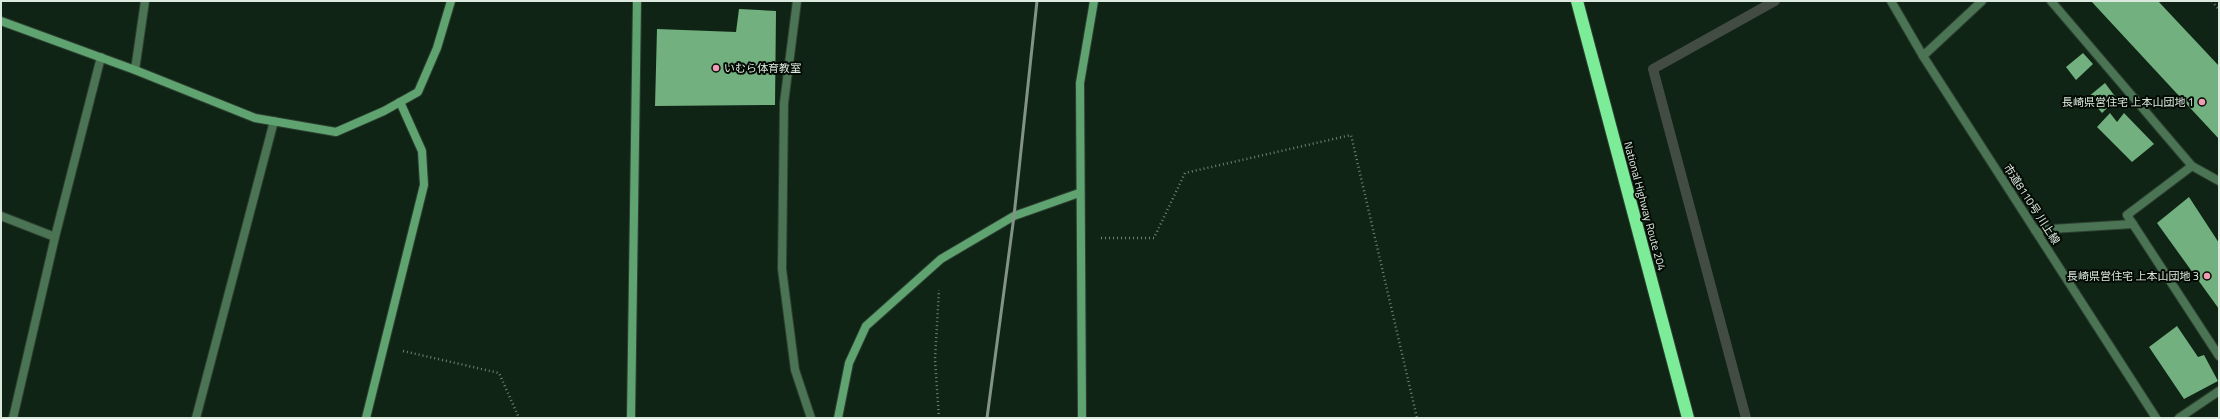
<svg xmlns="http://www.w3.org/2000/svg" width="2220" height="419" font-family="'Titillium Web','Noto Sans JP',sans-serif">
<style>
.lines{fill:none;stroke-linecap:round;stroke-linejoin:round}
.stream{stroke:#424c43;stroke-width:10}
.building{fill:#72b07f}
.street-casing{stroke:#2d4031;stroke-width:10}
.secondary-casing{stroke:#2d4031;stroke-width:10}
.highway-casing{stroke:#2d4031;stroke-width:14}
.path{stroke:#708173;stroke-width:2.5;stroke-dasharray:1 3;stroke-linecap:butt}
.street{stroke:#4a7453;stroke-width:8}
.secondary{stroke:#5fa470;stroke-width:8}
.highway{stroke:#7dec99;stroke-width:12}
.rail{stroke:#829386;stroke-width:3}
.poi-dot{fill:#f19ab4;stroke:#040b05;stroke-width:1.5}
.labels{text-anchor:middle;stroke-width:4;stroke-linejoin:round;paint-order:stroke}
.poi-label{font-size:11px;fill:#dce9de;stroke:#040b05;text-anchor:end}
.street-label{font-size:11px;fill:#dce9de;stroke:#040b05}
</style>
<rect width="100%" height="100%" fill="#102415"/>
<g class="lines">
<polyline class="stream" points="1746,418 1653,69 1775,1"/>
</g>
<g class="building">
<polygon points="2091,1 2158,1 2219,66 2219,139"/>
<polygon points="739,9 776,11 775,105 655,106 657,29 736,32"/>
<polygon points="2083,53 2093,64 2076,80 2066,67"/>
<polygon points="2105,83 2117,99 2102,113 2088,97"/>
<polygon points="2110,113 2117,122 2124,113 2154,144 2132,162 2097,127"/>
<polygon points="2189,197 2219,243 2219,309 2157,223"/>
<polygon points="2177,326 2198,357 2204,355 2218,381 2184,399 2149,347"/>
</g>
<g class="lines">
<g class="street-casing">
<g id="street">
<polyline points="797,1 784,103 782,269 795,370 811,418"/>
<polyline points="1891,1 1923,56 2156,418"/>
<polyline points="2051,1 2192,166 2219,181"/>
<polyline points="1923,56 1982,1"/>
<polyline points="135,70 145,1"/>
<polyline points="2192,166 2127,215 2219,356"/>
<polyline points="1,216 55,237 13,418"/>
<polyline points="2035,230 2133,224"/>
<polyline points="55,237 101,57"/>
<polyline points="196,418 274,121"/>
<polyline points="2179,418 2219,391"/>
</g>
</g>
<g class="secondary-casing">
<g id="secondary">
<polyline points="1,21 135,70 255,118 336,132 384,111 418,92 437,48 451,1"/>
<polyline points="366,418 424,185 422,151 400,102"/>
<polyline points="631,418 637,1"/>
<polyline points="838,418 849,363 866,326 941,259 1014,216 1079,193"/>
<polyline points="1082,418 1080,83 1094,1"/>
</g>
</g>
<g class="highway-casing">
<polyline id="highway" points="1577,1 1688,418"/>
</g>
<g class="path">
<polyline points="2212,1 2219,10"/>
<polyline points="1101,238 1154,238 1185,173 1351,135 1417,418"/>
<polyline points="403,351 499,373 519,418"/>
<polyline points="939,418 935,359 939,290"/>
</g>
<use href="#street" class="street"/>
<use href="#secondary" class="secondary"/>
<use href="#highway" class="highway"/>
<polyline class="rail" points="987,418 1014,216 1037,1"/>
</g>
<g class="poi-dot">
<circle cx="716" cy="68" r="4"/>
<circle cx="2202" cy="102" r="4"/>
<circle cx="2207" cy="276" r="4"/>
</g>
<g class="labels">
<g class="poi-label">
<text x="724" y="72" text-anchor="start">いむら体育教室</text>
<text x="2194" y="106">長崎県営住宅 上本山団地 1</text>
<text x="2199" y="280">長崎県営住宅 上本山団地 3</text>
</g>
<g class="street-label">
<text transform="translate(2032 204) rotate(57)" y="4">市道8110号 川上線</text>
<text transform="translate(1645 206) rotate(75)" y="4">National Highway Route 204</text>
</g>
</g>
<rect width="2220" height="419" fill="none" stroke="#dce9de" stroke-width="4"/>
</svg>
